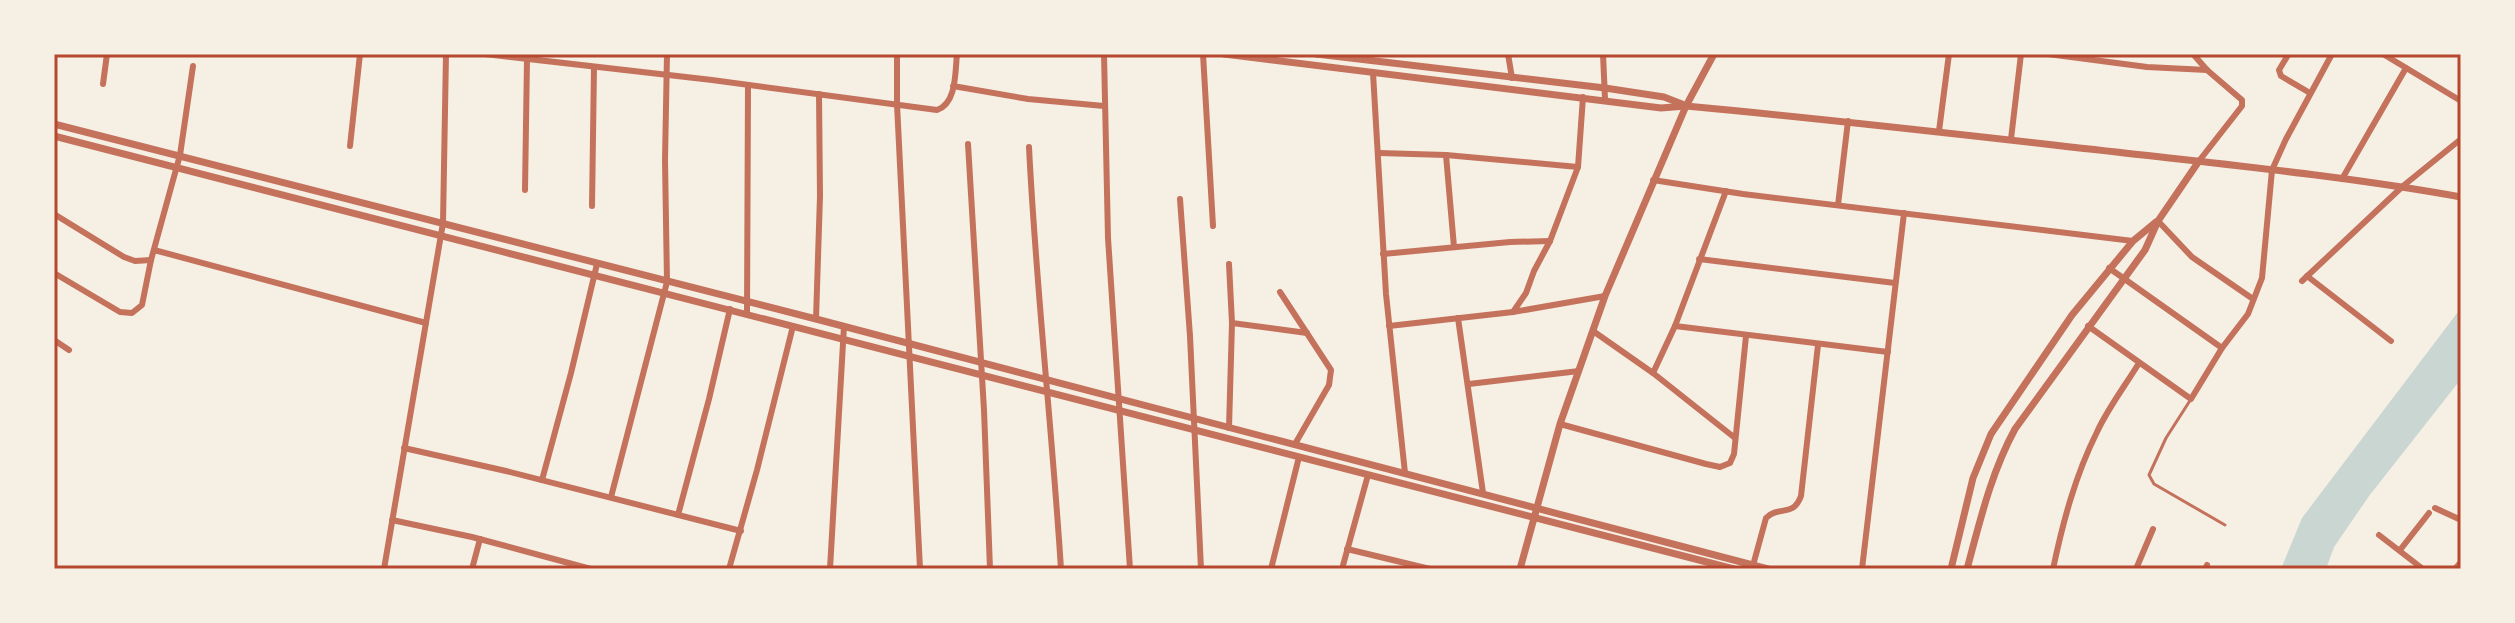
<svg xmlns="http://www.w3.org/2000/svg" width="2515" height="623" font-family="Ubuntu,sans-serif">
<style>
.water{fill:#c9d6d2}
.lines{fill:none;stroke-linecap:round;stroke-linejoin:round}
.service{stroke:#c5725c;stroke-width:3}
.minor{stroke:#c5725c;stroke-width:6}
.tertiary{stroke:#c5725c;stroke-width:7}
.neatline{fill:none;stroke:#b5482f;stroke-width:3}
</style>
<rect width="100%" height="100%" fill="#f6efe4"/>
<polygon class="water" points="2461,308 2461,379 2369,496 2334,547 2326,569 2281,569 2302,518"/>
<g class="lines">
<polyline class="service" points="2191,399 2166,438 2149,475 2154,484 2225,525"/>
<g class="minor">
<path d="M485 54 712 80 937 110C957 103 955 72 957 54"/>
<polyline points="897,54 897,104 920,569"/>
<polyline points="1104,54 1108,238 1130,569"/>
<polyline points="1203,54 1213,226"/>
<polyline points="1508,54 1512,78"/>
<polyline points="1603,54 1605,99"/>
<polyline points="2048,54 2147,67 2207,70"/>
<polyline points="2193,54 2207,70 2242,100 2242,106 2199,161"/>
<polyline points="2383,54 2461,101"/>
<polyline points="2288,55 2279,70 2281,76 2310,93"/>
<polyline points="1373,73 1386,294 1405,473"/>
<polyline points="103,84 107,54"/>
<polyline points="953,86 1028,99 1104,106"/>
<polyline points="1939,131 1949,54"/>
<polyline points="2011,139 2021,54"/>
<polyline points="968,144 984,410 990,569"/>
<polyline points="350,146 360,54"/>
<path d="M1029 147C1036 288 1052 428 1061 569"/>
<polyline points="1379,153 1446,155 1578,167"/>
<polyline points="1446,155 1454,247"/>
<polyline points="2342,179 2406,68"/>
<polyline points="1653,180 1743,194 2133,241"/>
<polyline points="525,190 527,59"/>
<polyline points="1180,199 1190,336 1201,569"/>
<polyline points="1838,205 1848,121"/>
<polyline points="592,206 594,67"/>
<polyline points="54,214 124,257 135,261 151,260"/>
<polyline points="2158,221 2192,257 2253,299"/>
<polyline points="154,250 426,323"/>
<polyline points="1383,254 1510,242 1550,241"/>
<polyline points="1699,259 1895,283"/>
<polyline points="2109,268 2222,348"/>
<polyline points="54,273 120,312 132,313 142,305 151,260 180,155 193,66"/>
<polyline points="2307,276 2391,341"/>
<polyline points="2302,281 2403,186 2461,139"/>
<polyline points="1280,292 1331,370 1329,385 1295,444"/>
<polyline points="1513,312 1526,293 1534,271 1550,241 1578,167 1583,97"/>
<polyline points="747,314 748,85"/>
<polyline points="1458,318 1483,493"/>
<polyline points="816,319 820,196 819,94"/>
<polyline points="1232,323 1307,333"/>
<polyline points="1389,326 1513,312 1605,296"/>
<polyline points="1675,326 1888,352"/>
<polyline points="2088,326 2191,399 2222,348 2248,314 2262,278 2272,170 2286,139 2332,54"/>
<polyline points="1593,331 1653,373 1735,438"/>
<polyline points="54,340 69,350"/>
<polyline points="1653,373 1675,326 1726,191"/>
<polyline points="1469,384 1579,371"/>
<polyline points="1560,424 1706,464 1720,467 1730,463 1734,454 1746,336"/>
<polyline points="1229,428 1232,323 1229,264"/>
<polyline points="404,448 506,471 741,531"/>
<polyline points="542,480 571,373 597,264"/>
<polyline points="611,497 667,282 665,160 667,54"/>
<polyline points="2435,508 2461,520"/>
<polyline points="678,515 709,399 730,309"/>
<polyline points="392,520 472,537 591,569"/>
<polyline points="2379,535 2423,569"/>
<polyline points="1347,549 1430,569"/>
<polyline points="2400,550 2429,513"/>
<polyline points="384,569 443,223 446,54"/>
<polyline points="472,569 480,539"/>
<polyline points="729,569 757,470 793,326"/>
<polyline points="830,569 844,326"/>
<polyline points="1271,569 1299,457"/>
<polyline points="1342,569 1368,475"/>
<path d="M1752 569 1766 518C1779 505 1793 518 1801 496L1818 345"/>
<polyline points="1862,569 1904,213"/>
<path d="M2053 569C2063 522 2075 476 2097 432 2108 408 2125 386 2139 363"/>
<polyline points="2136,569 2153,529"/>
<polyline points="2205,569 2207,565"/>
<polyline points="2455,569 2461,562"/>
</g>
<g class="tertiary">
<path d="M1224 54 1661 108 1686 106C1839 120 1991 138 2143 155 2249 167 2356 178 2461 197"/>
<polyline points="1316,54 1605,88 1664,97 1682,104"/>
<polyline points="54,124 816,319 1768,569"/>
<polyline points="54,136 1734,569"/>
<polyline points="1520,569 1560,424 1605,296 1686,106 1714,54"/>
<polyline points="1951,569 1973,478 1991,434 2072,315 2133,241 2156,222"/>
<path d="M1967 569C1980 521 1991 473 2015 429L2145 250 2158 221 2199 161"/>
</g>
</g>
<rect width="2515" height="623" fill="none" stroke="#f6efe4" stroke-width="112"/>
<rect x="56" y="56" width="2403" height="511" class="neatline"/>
</svg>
